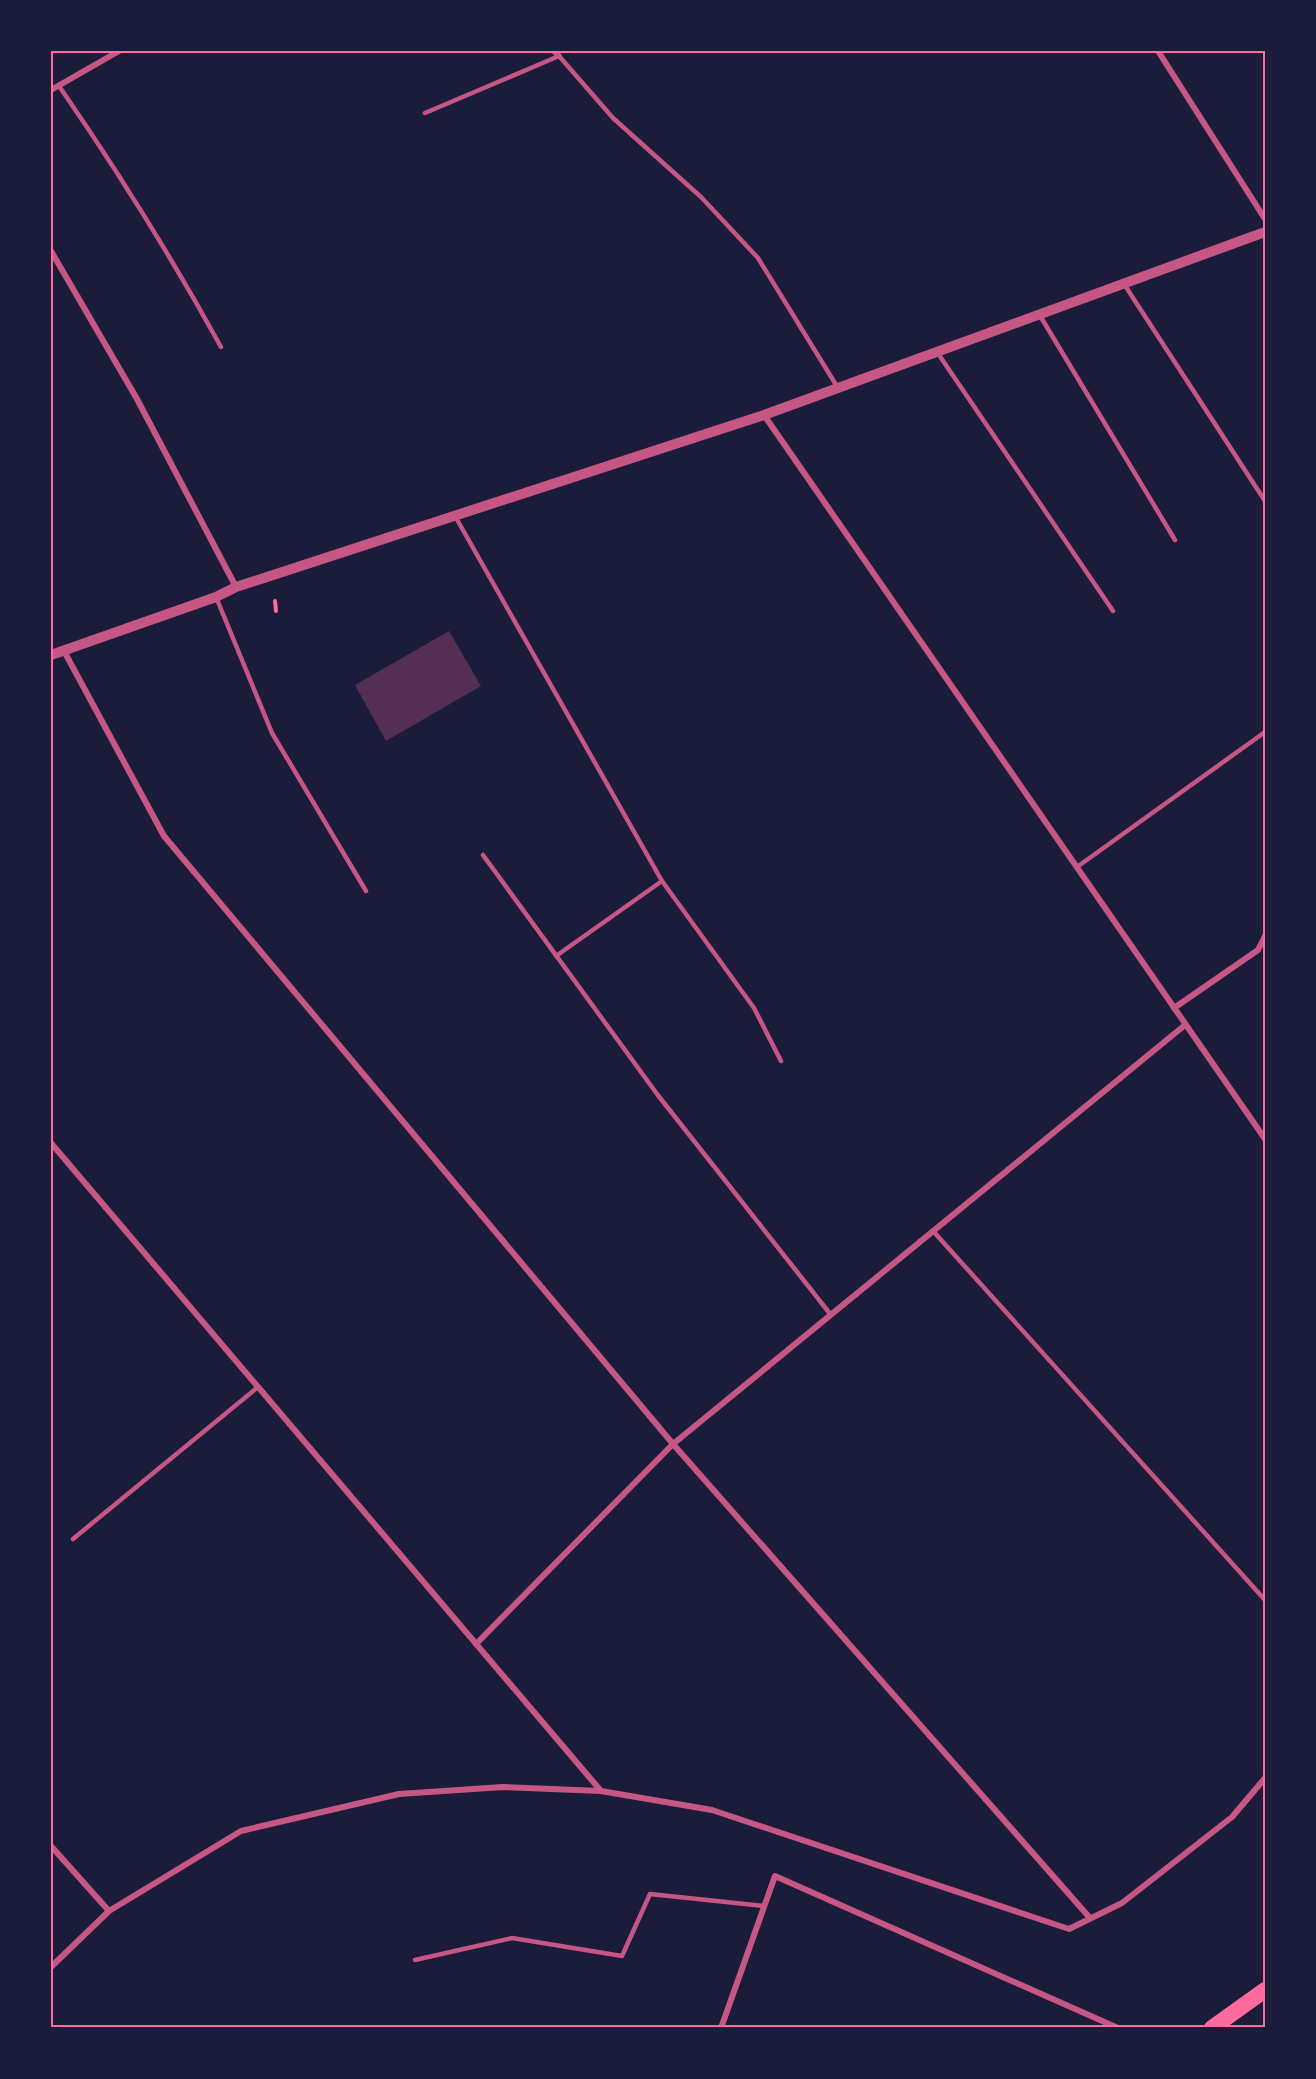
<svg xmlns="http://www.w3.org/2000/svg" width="1316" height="2079" font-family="'Space Grotesk',sans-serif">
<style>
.building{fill:#542f53}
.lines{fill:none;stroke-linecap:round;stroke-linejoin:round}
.path{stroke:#ff6b9d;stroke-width:4}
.service{stroke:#c65784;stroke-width:4.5}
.minor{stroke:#c65784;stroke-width:6}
.tertiary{stroke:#c65784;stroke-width:10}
.trunk{stroke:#ff6b9d;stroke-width:16}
.neatline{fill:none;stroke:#ff6b9d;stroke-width:2}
</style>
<rect width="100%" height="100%" fill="#1b1b3a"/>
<polygon class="building" points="449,631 481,686 386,741 355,685"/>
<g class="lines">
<polyline class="path" points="275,601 276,611"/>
<g class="service">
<path d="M59 86C117 170 171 256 221 347"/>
<polyline points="425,113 559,56 613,118 701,197 758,258 838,388"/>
<polyline points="1124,284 1265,501"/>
<polyline points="1039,314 1175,540"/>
<polyline points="937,352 1113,611"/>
<polyline points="455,516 662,881 754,1008 781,1061"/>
<polyline points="216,597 272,733 366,891"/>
<polyline points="483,855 657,1094 831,1315"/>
<polyline points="1077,867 1265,732"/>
<polyline points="556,956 662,881"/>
<polyline points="933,1231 1265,1600"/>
<polyline points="73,1539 258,1387"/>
<polyline points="415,1960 512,1938 622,1956 650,1894 764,1906"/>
</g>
<g class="minor">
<polyline points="554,51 559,56"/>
<polyline points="1158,51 1265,219"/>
<polyline points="51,90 119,51"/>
<polyline points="51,251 137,399 236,587"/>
<polyline points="764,415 1265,1139"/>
<polyline points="64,651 164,836 673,1444 1090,1918"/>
<polyline points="1174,1008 1258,950 1265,936"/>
<polyline points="51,1143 601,1791"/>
<polyline points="476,1644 673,1444 1185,1025"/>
<polyline points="51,1846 109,1911"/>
<polyline points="51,1967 109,1911 241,1831 399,1794 503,1787 601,1791 712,1810 1069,1929 1122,1903 1232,1817 1265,1778"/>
<polyline points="721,2028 775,1876 1118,2028"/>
</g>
<polyline class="tertiary" points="51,655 216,597 236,587 764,415 1265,232"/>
<polyline class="trunk" points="1212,2028 1265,1990"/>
</g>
<rect width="1316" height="2079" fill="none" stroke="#1b1b3a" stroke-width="105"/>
<rect x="52" y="52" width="1212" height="1974" class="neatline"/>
</svg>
